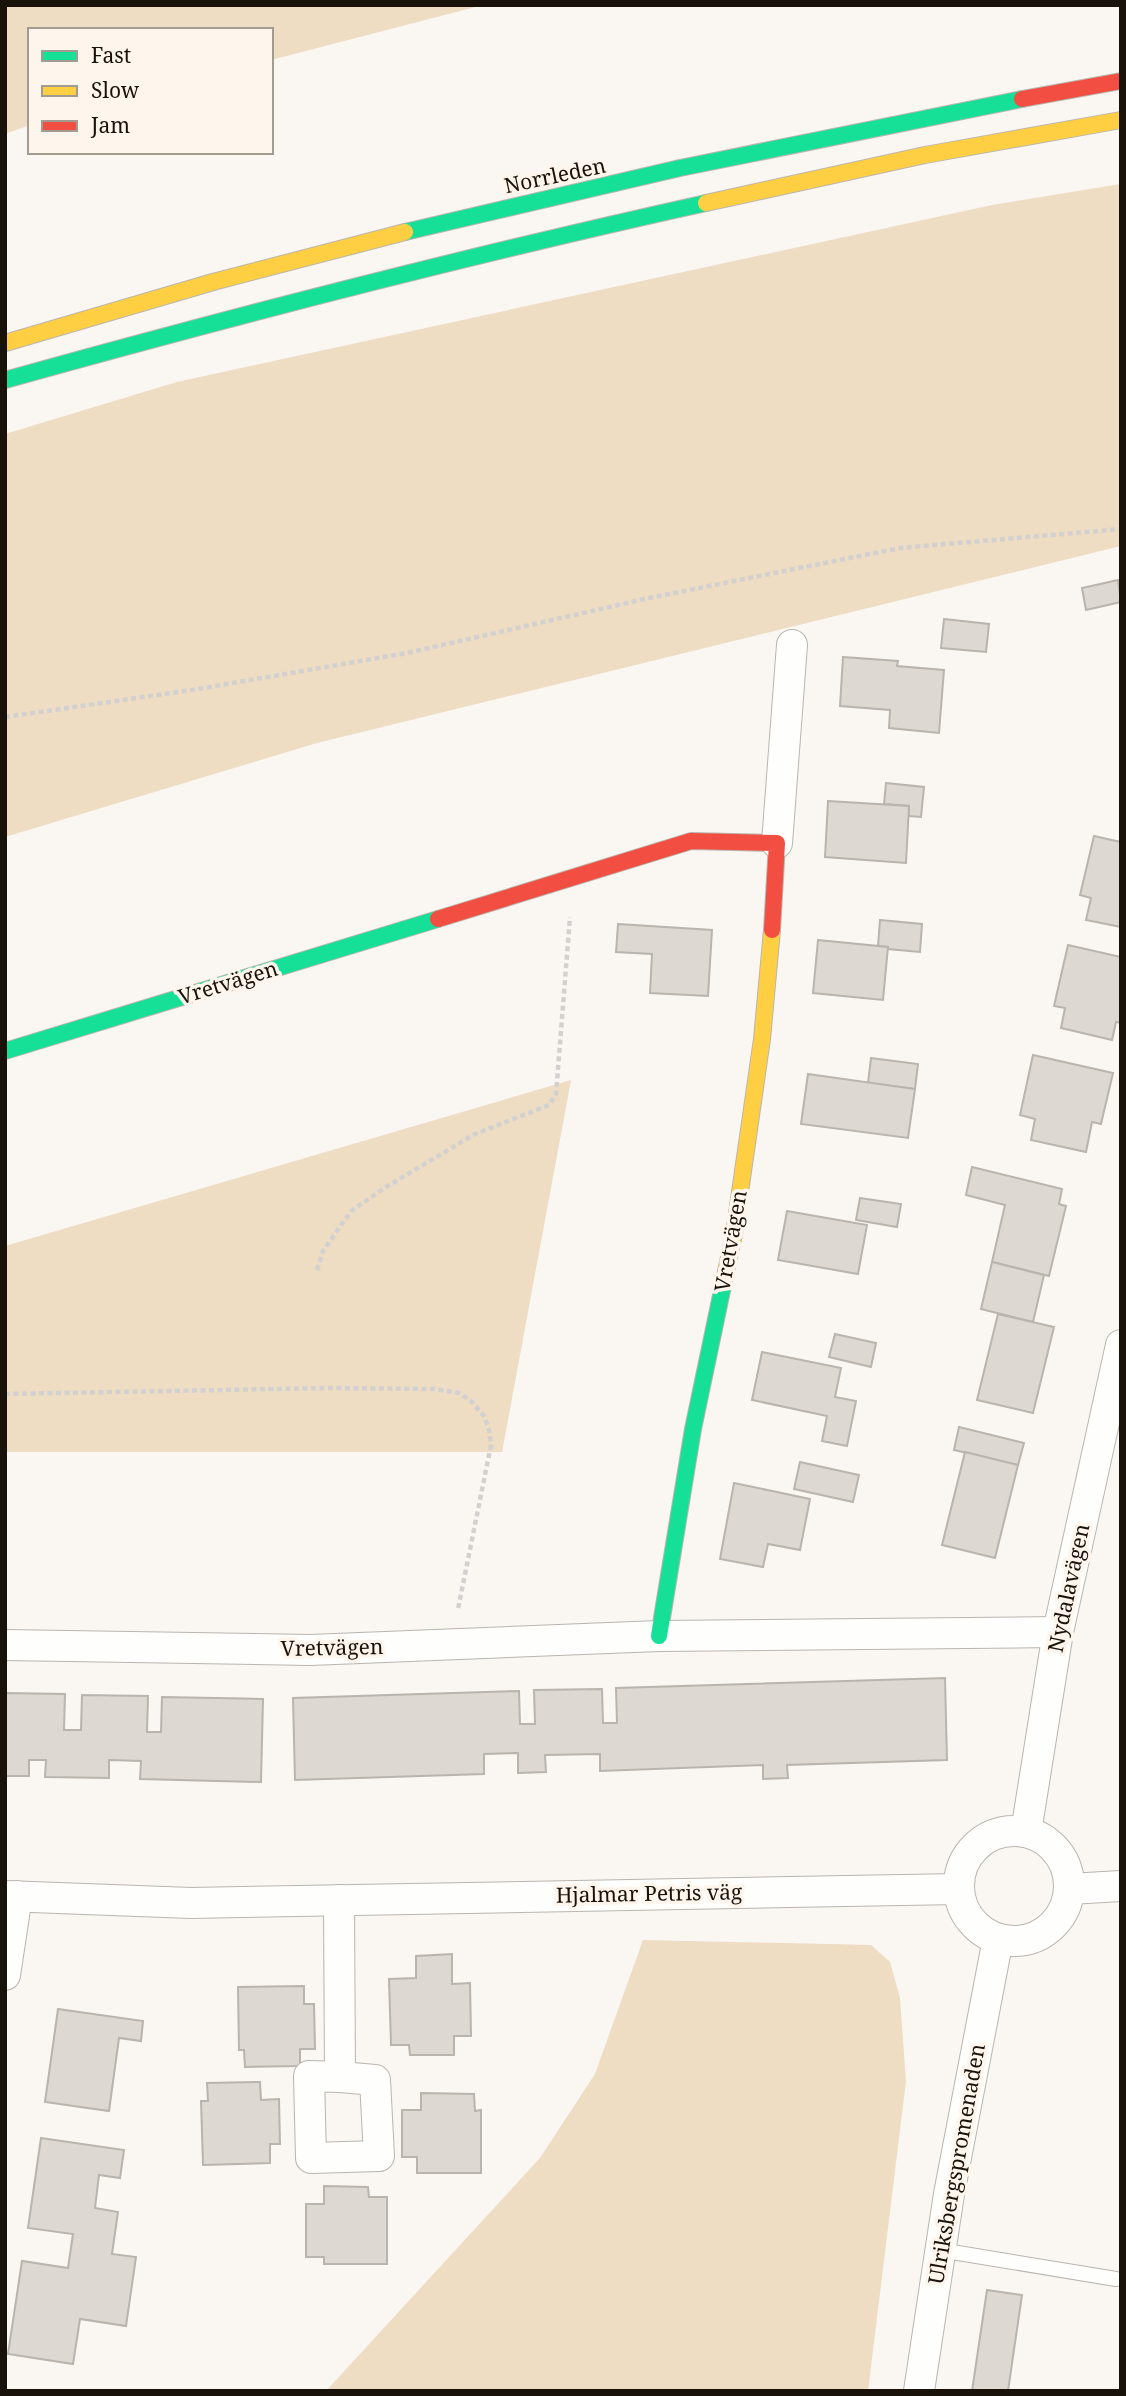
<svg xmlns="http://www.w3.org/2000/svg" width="1126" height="2396" font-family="'Noto Serif',serif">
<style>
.green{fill:#eedcc3}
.building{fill:#ddd8d1;stroke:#b9b4ad;stroke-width:2}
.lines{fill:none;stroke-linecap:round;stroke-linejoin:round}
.lane-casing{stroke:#bab5ae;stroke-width:16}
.street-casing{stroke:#bab5ae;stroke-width:32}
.fast-casing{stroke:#bab5ae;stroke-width:18}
.slow-casing{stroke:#bab5ae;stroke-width:18}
.jam-casing{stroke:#bab5ae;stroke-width:18}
.path{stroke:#d3d1d0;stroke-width:4.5;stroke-dasharray:5 3.5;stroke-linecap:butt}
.lane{stroke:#fefefd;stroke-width:14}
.street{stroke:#fefefd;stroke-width:30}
.fast{stroke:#16e098;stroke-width:16}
.slow{stroke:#ffcf43;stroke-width:16}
.jam{stroke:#f24e42;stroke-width:16}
.labels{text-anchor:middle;stroke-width:7;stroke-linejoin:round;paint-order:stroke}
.street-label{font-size:21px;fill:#18120a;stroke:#fef6ed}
</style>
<rect width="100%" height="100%" fill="#faf6f1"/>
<g class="green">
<polygon points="5,5 483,5 271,60 271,30 30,30 30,125 5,134"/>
<polygon points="1121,184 1121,546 317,743 5,837 5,434 177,382 992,205"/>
<polygon points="571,1080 502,1452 5,1452 5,1246"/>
<polygon points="643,1940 871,1945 890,1962 900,1998 906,2081 868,2391 326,2391 540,2158 595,2074"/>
</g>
<g class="building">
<polygon points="1118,580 1121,602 1086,610 1082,588"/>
<polygon points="944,619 989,624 986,652 941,648"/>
<polygon points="843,657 898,661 897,666 944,670 939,733 889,728 890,710 840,706"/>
<polygon points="886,783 924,787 921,817 909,816 909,806 884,804"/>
<polygon points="828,801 909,806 906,863 825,857"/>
<polygon points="1094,836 1121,842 1121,927 1086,920 1091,898 1080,895"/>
<polygon points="880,920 922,924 920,952 888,949 888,947 878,946"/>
<polygon points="618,924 712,930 708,996 650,993 652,954 616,952"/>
<polygon points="818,940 888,947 883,1000 813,993"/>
<polygon points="1068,945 1121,957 1121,1023 1116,1022 1112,1040 1061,1028 1065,1008 1054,1006"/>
<polygon points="1033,1055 1113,1073 1101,1124 1092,1122 1086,1152 1031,1140 1035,1119 1020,1115"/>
<polygon points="871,1058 918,1064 915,1089 868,1083"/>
<polygon points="808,1074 915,1089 908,1138 801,1124"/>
<polygon points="972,1167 1062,1189 1059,1204 1066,1206 1049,1276 992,1262 1005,1205 966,1195"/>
<polygon points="860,1198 901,1204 897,1227 856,1220"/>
<polygon points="787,1211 867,1225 858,1274 778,1260"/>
<polygon points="992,1262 1044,1275 1033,1322 981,1309"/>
<polygon points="998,1314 1054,1327 1033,1413 977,1400"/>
<polygon points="835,1334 876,1343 871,1367 829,1357"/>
<polygon points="762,1352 841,1368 835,1397 856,1401 847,1446 822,1441 827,1416 752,1400"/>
<polygon points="959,1427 1024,1443 1018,1465 954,1450"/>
<polygon points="965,1452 1018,1465 995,1558 942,1545"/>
<polygon points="800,1462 859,1475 853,1502 794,1489"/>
<polygon points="734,1483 810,1499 800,1550 768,1544 763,1567 720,1559"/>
<polygon points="945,1678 947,1760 787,1765 788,1778 763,1779 763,1765 600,1771 600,1754 545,1755 546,1772 518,1773 518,1753 484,1754 484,1774 295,1780 293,1698 519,1691 520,1724 535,1724 534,1690 602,1689 603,1723 617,1723 616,1688"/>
<polygon points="5,1693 65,1694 64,1730 81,1730 82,1695 148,1696 147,1732 161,1732 162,1697 263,1699 261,1782 140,1779 141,1761 109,1760 109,1778 45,1777 46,1760 29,1760 29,1776 5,1776"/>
<polygon points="452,1954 452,1984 470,1983 471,2036 454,2036 454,2055 410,2055 409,2045 391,2045 389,1979 416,1978 416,1956"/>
<polygon points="304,1986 304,2004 314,2004 315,2049 300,2049 300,2066 245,2067 244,2050 239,2050 238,1987"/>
<polygon points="58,2009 143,2021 141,2041 119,2038 109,2111 45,2102"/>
<polygon points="260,2082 261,2100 279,2099 280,2144 270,2144 270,2163 203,2165 201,2101 208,2101 207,2083"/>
<polygon points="421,2093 474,2094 475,2111 481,2110 481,2173 417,2173 417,2157 402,2157 402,2110 421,2110"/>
<polygon points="41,2138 124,2150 120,2178 99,2175 95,2208 118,2212 112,2254 136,2257 126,2326 80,2319 73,2364 8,2354 22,2261 68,2268 73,2234 28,2228"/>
<polygon points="324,2186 368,2187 369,2197 387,2197 387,2264 324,2264 324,2257 306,2257 306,2204 324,2204"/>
<polygon points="987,2290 1022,2295 1008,2391 972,2391"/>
</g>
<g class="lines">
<g class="lane-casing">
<polyline id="lane" points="940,2250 1116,2279"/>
</g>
<g class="street-casing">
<g id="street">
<polyline points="777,843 792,645"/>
<polyline points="5,1645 310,1650 659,1636 1058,1632"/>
<circle cx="1014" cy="1886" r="55"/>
<polyline points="1026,1832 1058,1632 1121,1345"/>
<polyline points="1069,1889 1121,1886"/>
<polyline points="5,1896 191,1903 959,1889"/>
<polyline points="339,1900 340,2077 309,2076 311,2158 379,2156 375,2080 340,2077"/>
<polyline points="5,1975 17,1896"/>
<polyline points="919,2391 949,2194 998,1939"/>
</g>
</g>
<g class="fast-casing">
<g id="fast">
<polyline points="405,232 680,168 1022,99"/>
<path d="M5 380C238 315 471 255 706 203"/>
<polyline points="5,1051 438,919"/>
<polyline points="659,1636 693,1429 724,1281"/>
</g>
</g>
<g class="slow-casing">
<g id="slow">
<polyline points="706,203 925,155 1121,120"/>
<polyline points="5,343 213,282 405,232"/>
<polyline points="724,1281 734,1234 762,1039 772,930"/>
</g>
</g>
<g class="jam-casing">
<g id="jam">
<polyline points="1022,99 1121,81"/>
<polyline points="438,919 691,841 777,843 772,930"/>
</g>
</g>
<g class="path">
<polyline points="5,717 192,690 407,653 649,598 900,548 1121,529"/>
<polyline points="317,1270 323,1251 351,1211 386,1187 475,1134 549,1105 556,1094 570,917"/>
<polyline points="5,1394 329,1388 434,1389 459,1393 471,1401 484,1416 489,1429 491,1445 458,1609"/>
</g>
<use href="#lane" class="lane"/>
<use href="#street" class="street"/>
<use href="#fast" class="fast"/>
<use href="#slow" class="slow"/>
<use href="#jam" class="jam"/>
</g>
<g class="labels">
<g class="street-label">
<text transform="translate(555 176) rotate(-12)" y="7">Norrleden</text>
<text transform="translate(228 983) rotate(-17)" y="7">Vretvägen</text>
<text transform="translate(731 1241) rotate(-80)" y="7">Vretvägen</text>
<text transform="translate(1069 1588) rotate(-78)" y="7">Nydalavägen</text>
<text transform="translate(332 1648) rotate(-1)" y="7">Vretvägen</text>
<text transform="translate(649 1894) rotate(-1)" y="7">Hjalmar Petris väg</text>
<text transform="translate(957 2164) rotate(-80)" y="7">Ulriksbergspromenaden</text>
</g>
</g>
<rect width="1126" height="2396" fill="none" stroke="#18120a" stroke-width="14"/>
<rect x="28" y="28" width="245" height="126" fill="#fef6ed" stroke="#a29b92" stroke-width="2"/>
<rect x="42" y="51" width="35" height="10" fill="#16e098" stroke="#a29b92" stroke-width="2"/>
<text x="91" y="63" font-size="21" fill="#18120a">Fast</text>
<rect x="42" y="86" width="35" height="10" fill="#ffcf43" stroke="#a29b92" stroke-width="2"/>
<text x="91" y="98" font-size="21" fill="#18120a">Slow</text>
<rect x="42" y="121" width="35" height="10" fill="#f24e42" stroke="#a29b92" stroke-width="2"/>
<text x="91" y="133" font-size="21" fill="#18120a">Jam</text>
</svg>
